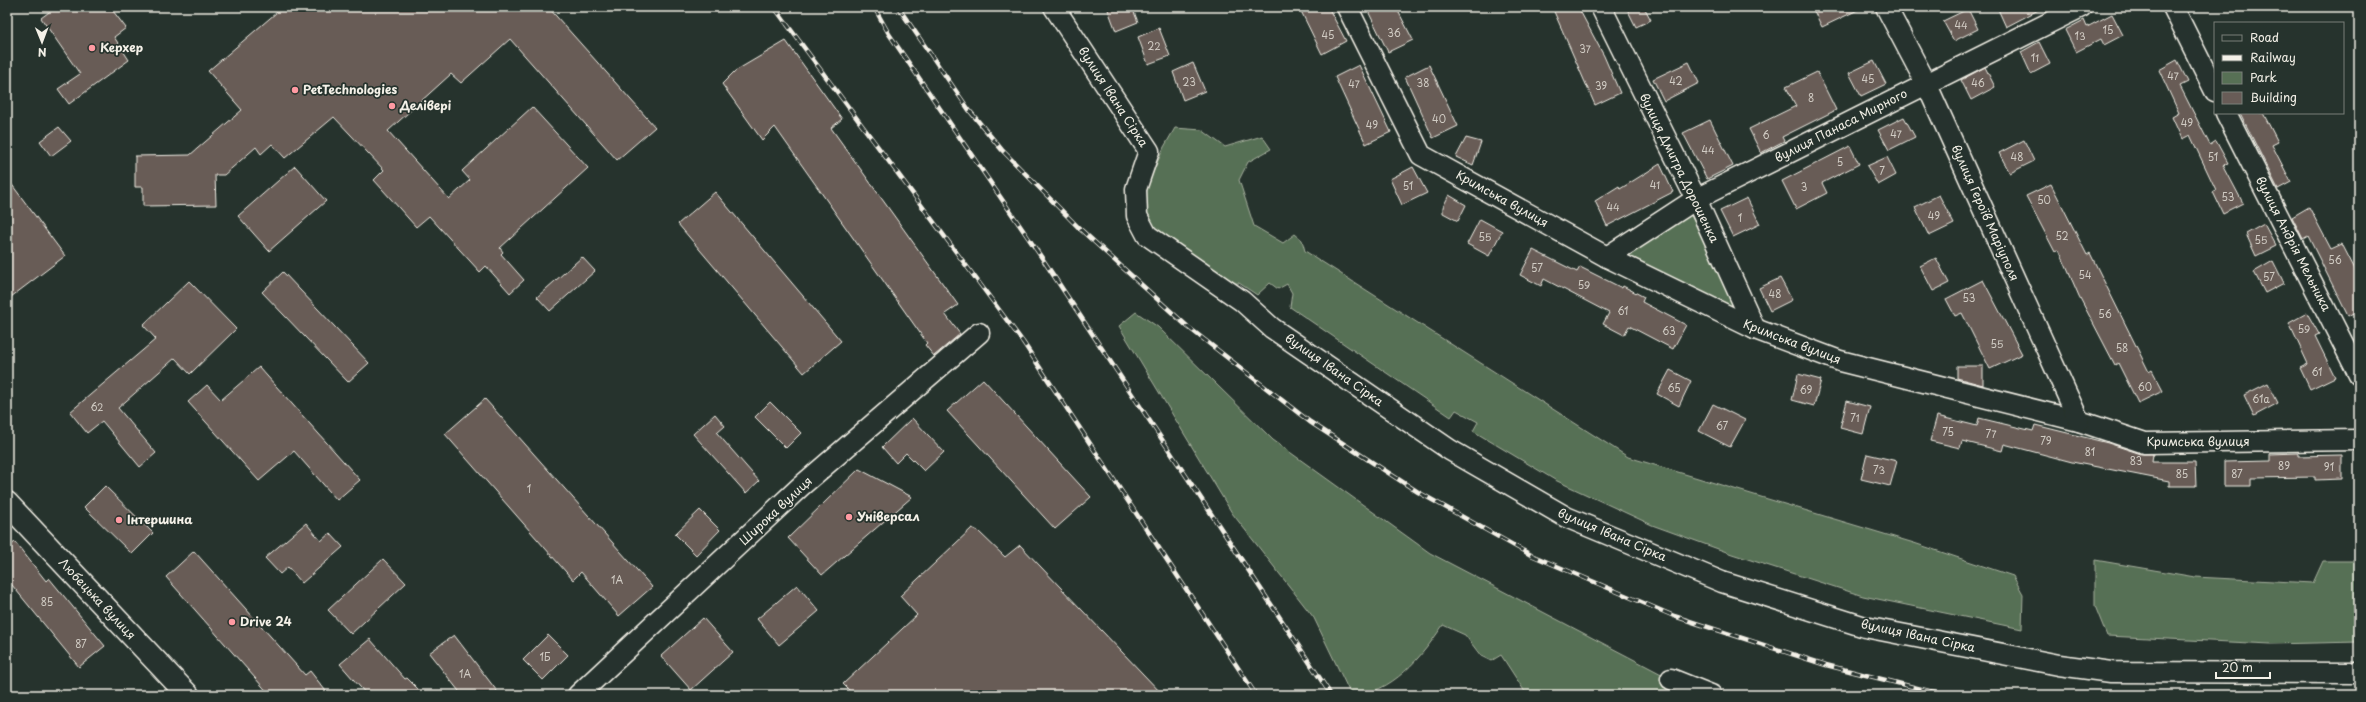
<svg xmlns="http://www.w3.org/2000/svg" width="2366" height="702" font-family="'Playpen Sans',sans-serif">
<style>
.green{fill:#577055;stroke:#a6b09e}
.building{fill:#685c57;stroke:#f4f1e8}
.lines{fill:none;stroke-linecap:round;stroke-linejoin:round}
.minor-casing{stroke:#f4f1e8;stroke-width:23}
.major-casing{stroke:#f4f1e8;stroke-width:25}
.minor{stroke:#26332d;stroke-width:20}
.major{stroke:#26332d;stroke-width:22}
.rail-casing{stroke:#f4f1e8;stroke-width:4.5}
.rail{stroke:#26332d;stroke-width:3;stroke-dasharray:9;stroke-linecap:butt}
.poi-dot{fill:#ff9aa2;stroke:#26332d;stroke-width:1.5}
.labels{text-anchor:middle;stroke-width:3.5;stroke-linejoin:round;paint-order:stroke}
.number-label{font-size:10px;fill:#d1ccc4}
.poi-label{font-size:12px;font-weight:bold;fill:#f4f1e8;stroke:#26332d;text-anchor:start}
.street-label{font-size:12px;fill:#f4f1e8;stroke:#26332d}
</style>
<rect width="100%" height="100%" fill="#26332d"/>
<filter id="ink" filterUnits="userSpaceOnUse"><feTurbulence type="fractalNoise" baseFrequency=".025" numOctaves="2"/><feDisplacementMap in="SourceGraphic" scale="8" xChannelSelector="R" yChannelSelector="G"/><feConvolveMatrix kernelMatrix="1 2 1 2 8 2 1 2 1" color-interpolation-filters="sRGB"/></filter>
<g filter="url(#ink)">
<g class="green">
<polygon points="1175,128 1202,130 1225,147 1262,136 1271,149 1248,162 1239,180 1254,226 1283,243 1295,234 1302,240 1305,251 1628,457 1914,543 2013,576 2023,594 2022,629 1863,596 1732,554 1652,525 1555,480 1473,431 1478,422 1456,410 1451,417 1290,307 1292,293 1287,284 1278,289 1270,283 1257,295 1239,283 1224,284 1165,239 1148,220 1144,193 1164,147"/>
<polygon points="1683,199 1736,306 1720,307 1622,257"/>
<path d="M1136 312 1158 327 1273 440 1430 553 1671 679 1674 690 1673 695H1527L1501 655 1491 661 1481 656 1465 635 1443 625C1422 656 1392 695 1351 695L1314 618 1232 513 1119 326Z"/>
<polygon points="2095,560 2195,577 2313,583 2323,561 2359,561 2359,642 2271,644 2107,636 2095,606"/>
</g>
<g class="building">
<polygon points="56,7 110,7 126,28 114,37 129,60 69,104 58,89 80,74 41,18"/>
<polygon points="283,7 548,7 655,127 617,160 510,39 461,83 451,74 388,131 449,199 470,180 462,171 532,107 588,168 500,248 503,252 501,254 524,280 510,293 486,266 480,272 429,216 416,227 374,180 384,170 334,117 285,158 272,144 261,154 256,147 224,175 215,175 216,205 143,206 143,187 135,187 135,156 190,155 242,110 208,71"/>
<polygon points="1107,7 1132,7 1138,22 1116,31"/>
<polygon points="1299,7 1328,7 1346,41 1322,54"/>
<polygon points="1366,7 1396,7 1413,40 1388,52"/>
<polygon points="1552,7 1578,7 1604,56 1620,93 1595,105"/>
<polygon points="1626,7 1644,7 1651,20 1636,27"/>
<polygon points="1812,7 1864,7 1822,27"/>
<polygon points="1997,7 2044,7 2006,27"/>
<polygon points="1968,9 1978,29 1954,41 1943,21"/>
<polygon points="2112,14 2123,35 2104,45 2101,39 2076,52 2065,30 2084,20 2087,27"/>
<polygon points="1159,28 1170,56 1148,64 1138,37"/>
<polygon points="786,41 842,119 831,128 958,305 945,314 960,334 934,356 925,345 927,343 775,127 762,140 722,84 735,71"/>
<polygon points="2039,42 2050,64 2031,74 2021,52"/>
<polygon points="2177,60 2188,82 2180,86 2210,145 2216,141 2228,163 2223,165 2243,203 2223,213 2213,192 2216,190 2190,135 2182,139 2172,117 2179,113 2159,70"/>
<polygon points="1874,61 1886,84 1861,96 1849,73"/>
<polygon points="1689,62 1699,83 1664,101 1653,79"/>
<polygon points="1193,63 1205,91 1183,100 1173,72"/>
<polygon points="1359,65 1391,132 1366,144 1335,77"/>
<polygon points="1429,65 1458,126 1433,138 1405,77"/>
<polygon points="1985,67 1995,87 1971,100 1961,80"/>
<polygon points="1817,72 1836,110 1782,137 1784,141 1761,153 1749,129 1796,106 1786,87"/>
<polygon points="2240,113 2263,113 2278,142 2272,145 2291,182 2278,189"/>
<polygon points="1904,117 1915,137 1889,150 1878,130"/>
<polygon points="1710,120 1733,166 1707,179 1683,133"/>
<polygon points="59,127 71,141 51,156 40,141"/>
<polygon points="1466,138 1481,142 1473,165 1456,157"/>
<polygon points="2024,140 2034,161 2010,173 1999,153"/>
<polygon points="1850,146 1859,164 1822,183 1827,193 1796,209 1782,181"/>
<polygon points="1887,157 1896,175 1878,185 1867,166"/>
<polygon points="1660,164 1673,192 1607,226 1595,201 1619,186 1620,189"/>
<polygon points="295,166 326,201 269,251 238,216"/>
<polygon points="1413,167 1427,193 1402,205 1390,179"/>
<polygon points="7,178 65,256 7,300"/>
<polygon points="2051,184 2087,255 2090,253 2149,372 2152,370 2163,391 2138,403 2118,363 2115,365 2079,296 2059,250 2055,252 2026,196"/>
<polygon points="715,192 841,341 804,373 678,224"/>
<polygon points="1449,195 1466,205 1458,221 1443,213 1443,207"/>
<polygon points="1939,195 1954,224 1929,236 1915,207"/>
<polygon points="1747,198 1760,224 1733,237 1720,211"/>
<polygon points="2309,207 2331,249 2342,244 2359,277 2359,311 2348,316 2308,236 2303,239 2292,217"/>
<polygon points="1480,219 1502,231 1489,256 1467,244"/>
<polygon points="2264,224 2276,246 2256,256 2246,234"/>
<polygon points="1533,250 1577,272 1580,267 1622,288 1623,286 1644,297 1642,302 1686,325 1673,349 1629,326 1624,335 1603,324 1609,313 1544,279 1541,286 1520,275"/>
<polygon points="582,257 595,271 550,311 537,297"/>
<polygon points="1936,258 1949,283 1933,291 1920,266"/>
<polygon points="2273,261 2284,283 2265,293 2254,272"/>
<polygon points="283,272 369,363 348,382 262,292"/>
<polygon points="1780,278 1792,300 1770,311 1759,288"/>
<polygon points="1983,280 2022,354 1990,369 1962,313 1955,316 1946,299"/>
<polygon points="189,281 236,329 190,374 175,358 118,408 156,453 140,467 102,421 87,433 70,412 156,339 143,325"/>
<polygon points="2307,313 2319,334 2315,336 2335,377 2310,389 2300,368 2308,364 2289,323"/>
<polygon points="1957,366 1983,366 1983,385 1957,378"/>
<polygon points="259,367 360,480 337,500 294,451 259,481 188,402 207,385 221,400"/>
<polygon points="1670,370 1691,381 1679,406 1657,394"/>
<polygon points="1798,374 1821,380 1814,406 1792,400"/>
<polygon points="983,379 1091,497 1055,529 947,411"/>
<polygon points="2268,383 2278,403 2254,416 2244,395"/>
<polygon points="485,399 652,587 619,616 581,572 573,580 445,434"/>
<polygon points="1847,401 1870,407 1863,434 1840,428"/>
<polygon points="770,402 801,433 786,448 755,417"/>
<polygon points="1713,404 1745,420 1730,447 1699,431"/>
<polygon points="715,414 725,426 717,433 759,481 746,493 693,434"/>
<polygon points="1937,416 1977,426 1979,418 2033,431 2035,425 2108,443 2141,454 2153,454 2152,462 2195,462 2196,486 2169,486 2169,481 2072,462 2004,444 2002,451 1962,441 1960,448 1930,441"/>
<polygon points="912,418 944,452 924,471 906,453 896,463 882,447"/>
<polygon points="2298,453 2298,456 2342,455 2342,479 2315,480 2315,477 2251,478 2251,486 2224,486 2224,462 2270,461 2270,454"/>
<polygon points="1867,454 1897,461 1890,486 1861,479"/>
<polygon points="859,469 912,497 822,575 788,538"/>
<polygon points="105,486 153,533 132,554 84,507"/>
<polygon points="700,510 720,530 696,555 675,534"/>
<polygon points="306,523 321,541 330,533 343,547 302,583 288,567 280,574 265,558"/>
<polygon points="972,528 978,531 1005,557 1020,545 1163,695 854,695 843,684 917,615 900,596"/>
<polygon points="15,542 46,581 49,578 105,646 79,667 7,579 7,548"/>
<polygon points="194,551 305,675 310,671 329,695 270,695 166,577"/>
<polygon points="383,559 406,583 351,634 328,610"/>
<polygon points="797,585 819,611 779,645 757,619"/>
<polygon points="703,618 733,652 691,690 661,656"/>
<polygon points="454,635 500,695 462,695 429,653"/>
<polygon points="548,635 568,655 543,680 523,660"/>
<polygon points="370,639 405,679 407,678 424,695 367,695 340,664"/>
</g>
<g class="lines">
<g class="minor-casing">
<g id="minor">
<polyline points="1054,7 1149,151 1136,189 1137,216 1147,235 1242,301 1272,328 1450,450 1566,517 1722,582 1865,627 2059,665 2111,672 2359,673"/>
<polyline points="1347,7 1421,155 1607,257 1755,329 1840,361 2079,421 2145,443 2359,440"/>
<polyline points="1601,7 1696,199 1755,329"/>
<polyline points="1886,7 1926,83 2079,421"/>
<polyline points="2173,7 2215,91"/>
<polyline points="2226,113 2359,375"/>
<polyline points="1607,257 1696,199 2081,7"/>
<polyline points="1671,679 1711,695"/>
<polyline points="578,695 800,487 979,333"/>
</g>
</g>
<g class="major-casing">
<polyline id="major" points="7,503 188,695"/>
</g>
<use href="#minor" class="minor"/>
<use href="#major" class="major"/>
<g class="rail-casing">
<g id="rail">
<polyline points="774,7 1023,342 1256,695"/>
<polyline points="874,7 889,34 1042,258 1331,695"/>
<polyline points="898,7 969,110 1002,150 1079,228 1188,327 1310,422 1418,492 1531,555 1674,616 1826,665 1929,691 1954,695"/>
</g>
</g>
<use href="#rail" class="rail"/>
</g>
</g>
<g class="poi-dot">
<circle cx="92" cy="48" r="4"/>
<circle cx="295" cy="90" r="4"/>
<circle cx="392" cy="106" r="4"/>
<circle cx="849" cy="517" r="4"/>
<circle cx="119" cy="520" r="4"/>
<circle cx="232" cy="622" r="4"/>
</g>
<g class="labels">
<g class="number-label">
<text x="1961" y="29">44</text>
<text x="2108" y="34">15</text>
<text x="1394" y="37">36</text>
<text x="1328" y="39">45</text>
<text x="2080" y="40">13</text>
<text x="1154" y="50">22</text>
<text x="1585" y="53">37</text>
<text x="2035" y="62">11</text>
<text x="2173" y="80">47</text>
<text x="1868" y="83">45</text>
<text x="1676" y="85">42</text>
<text x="1189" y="86">23</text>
<text x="1423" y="87">38</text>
<text x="1978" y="87">46</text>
<text x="1354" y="88">47</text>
<text x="1601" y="90">39</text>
<text x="1811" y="102">8</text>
<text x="1439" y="123">40</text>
<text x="2187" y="127">49</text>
<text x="1372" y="129">49</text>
<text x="1896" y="138">47</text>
<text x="1766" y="139">6</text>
<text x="1708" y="154">44</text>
<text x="2017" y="161">48</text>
<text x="2213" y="161">51</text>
<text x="1840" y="166">5</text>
<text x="1882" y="175">7</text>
<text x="1655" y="189">41</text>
<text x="1408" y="190">51</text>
<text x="1804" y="191">3</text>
<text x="2228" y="201">53</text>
<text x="2044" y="204">50</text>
<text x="1613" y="211">44</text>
<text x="1934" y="220">49</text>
<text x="1740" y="222">1</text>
<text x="2062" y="240">52</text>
<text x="1485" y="241">55</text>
<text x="2261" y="244">55</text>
<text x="2335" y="264">56</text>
<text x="1537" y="272">57</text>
<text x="2085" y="279">54</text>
<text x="2269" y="281">57</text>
<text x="1584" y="289">59</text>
<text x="1775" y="298">48</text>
<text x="1969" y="302">53</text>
<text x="1623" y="315">61</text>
<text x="2105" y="318">56</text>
<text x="2304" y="333">59</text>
<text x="1669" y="335">63</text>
<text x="1997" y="348">55</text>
<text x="2122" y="352">58</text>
<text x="2317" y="376">61</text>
<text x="2145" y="391">60</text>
<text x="1674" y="392">65</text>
<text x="1806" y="394">69</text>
<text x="2261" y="403">61а</text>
<text x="97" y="411">62</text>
<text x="1855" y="422">71</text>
<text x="1722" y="430">67</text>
<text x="1948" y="436">75</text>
<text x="1991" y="438">77</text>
<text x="2046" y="445">79</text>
<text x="2090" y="456">81</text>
<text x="2136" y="465">83</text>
<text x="2284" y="470">89</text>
<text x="2329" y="471">91</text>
<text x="1879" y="474">73</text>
<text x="2182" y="478">85</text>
<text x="2237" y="478">87</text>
<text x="529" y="493">1</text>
<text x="617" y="584">1А</text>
<text x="47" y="606">85</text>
<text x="81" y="648">87</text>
<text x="545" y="661">1Б</text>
<text x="465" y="678">1А</text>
</g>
<g class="poi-label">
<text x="100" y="52">Керхер</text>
<text x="303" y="94">PetTechnologies</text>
<text x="400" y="110">Делівері</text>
<text x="857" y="521">Універсал</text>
<text x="127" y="524">Інтершина</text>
<text x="240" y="626">Drive 24</text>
</g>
<g class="street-label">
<text transform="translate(1113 97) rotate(57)" y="4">вулиця Івана Сірка</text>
<text transform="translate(1841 126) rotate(-27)" y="4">вулиця Панаса Мирного</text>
<text transform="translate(1679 168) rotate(64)" y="4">вулиця Дмитра Дорошенка</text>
<text transform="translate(1502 199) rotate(29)" y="4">Кримська вулиця</text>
<text transform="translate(1985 213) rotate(66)" y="4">вулиця Героїв Маріуполя</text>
<text transform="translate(2293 244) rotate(63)" y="4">вулиця Андрія Мельника</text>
<text transform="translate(1792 342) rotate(21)" y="4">Кримська вулиця</text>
<text transform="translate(1334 370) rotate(35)" y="4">вулиця Івана Сірка</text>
<text x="2198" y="446">Кримська вулиця</text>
<text transform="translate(776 511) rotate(-43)" y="4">Широка вулиця</text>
<text transform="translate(1612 535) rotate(23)" y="4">вулиця Івана Сірка</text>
<text transform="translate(97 599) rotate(47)" y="4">Любецька вулиця</text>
<text transform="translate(1918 636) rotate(12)" y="4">вулиця Івана Сірка</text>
</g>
</g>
<rect width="2366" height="702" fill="none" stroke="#26332d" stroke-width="24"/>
<rect x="12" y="12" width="2342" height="678" fill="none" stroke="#f4f1e8" stroke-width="1.5" filter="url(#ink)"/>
<rect x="2214" y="22" width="130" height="92" fill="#26332d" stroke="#787f78"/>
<rect x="2222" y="35" width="20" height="6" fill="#26332d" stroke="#787f78"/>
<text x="2250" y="42" font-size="12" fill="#f4f1e8">Road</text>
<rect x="2222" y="55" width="20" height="6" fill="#f4f1e8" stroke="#787f78"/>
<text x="2250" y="62" font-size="12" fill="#f4f1e8">Railway</text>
<rect x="2222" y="72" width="20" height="12" fill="#577055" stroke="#787f78"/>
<text x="2250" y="82" font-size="12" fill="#f4f1e8">Park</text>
<rect x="2222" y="92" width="20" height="12" fill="#685c57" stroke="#787f78"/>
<text x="2250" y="102" font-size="12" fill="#f4f1e8">Building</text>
<g transform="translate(42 42) rotate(179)" stroke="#26332d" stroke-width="3" paint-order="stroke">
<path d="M0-3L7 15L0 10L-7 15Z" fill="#f4f1e8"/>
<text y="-6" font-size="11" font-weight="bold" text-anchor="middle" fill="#f4f1e8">N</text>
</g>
<path d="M2216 672v6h54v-6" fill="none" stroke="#f4f1e8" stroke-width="2"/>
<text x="2222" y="672" font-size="12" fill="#f4f1e8" stroke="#26332d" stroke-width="3" paint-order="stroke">20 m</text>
</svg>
